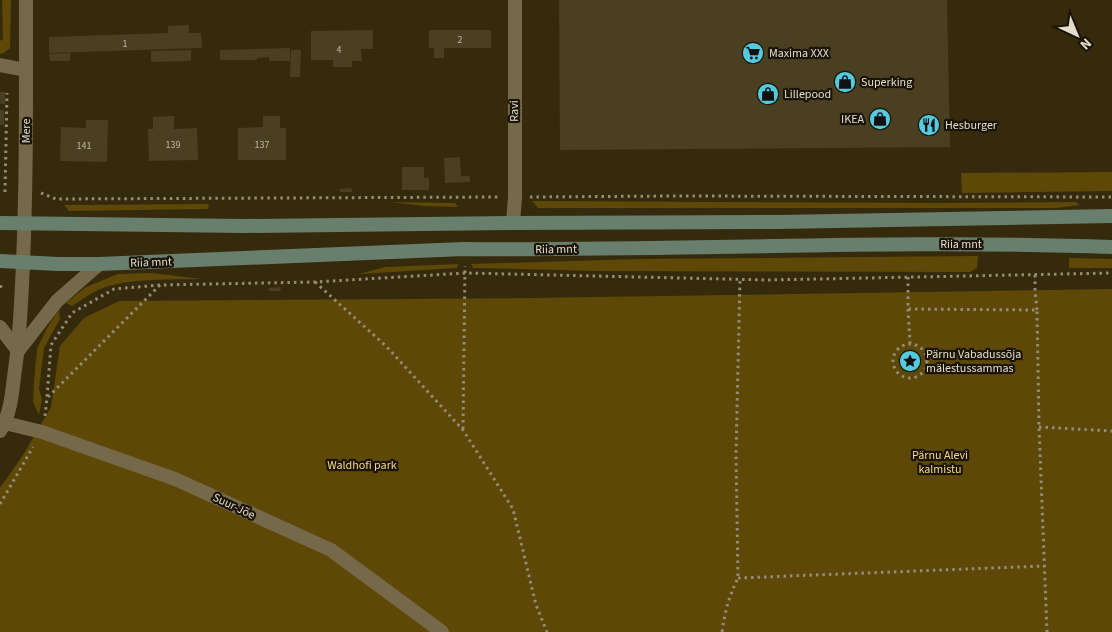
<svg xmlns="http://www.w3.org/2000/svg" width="1112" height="632" font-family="'Source Sans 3',sans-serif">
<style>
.green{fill:#5d4808}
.building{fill:#4b3f21}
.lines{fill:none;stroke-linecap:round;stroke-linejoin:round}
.path{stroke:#958c75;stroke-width:3;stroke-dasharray:2.5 4;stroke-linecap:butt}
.minor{stroke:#76694a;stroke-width:14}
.secondary{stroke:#687f6e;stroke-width:14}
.labels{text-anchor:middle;stroke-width:4.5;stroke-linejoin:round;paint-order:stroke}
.number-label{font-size:10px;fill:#beb6a1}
.poi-label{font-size:12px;fill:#e4ddcc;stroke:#191407;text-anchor:start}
.street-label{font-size:12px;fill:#e4ddcc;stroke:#191407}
.park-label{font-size:12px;fill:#fbd883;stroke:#191407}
</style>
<rect width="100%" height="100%" fill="#362a0c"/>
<g class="green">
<polygon points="2,0 11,0 10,48 4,53 0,54 0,41 3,39"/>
<polygon points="1112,172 1112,191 962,193 961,173"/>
<polygon points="532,201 937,203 1076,202 1080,205 1056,208 538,208"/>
<polygon points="390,202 455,203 458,207 424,206"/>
<polygon points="209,204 208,209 69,211 64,205"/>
<polygon points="978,256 977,268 970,272 600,271 473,268 471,264 637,259"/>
<polygon points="1069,258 1112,259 1112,268 1069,268"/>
<polygon points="458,264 457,268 359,274 385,267"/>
<path d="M152 273 201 279C168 280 121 277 92 293 85 297 79 302 72 306L66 303 86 287 118 274Z"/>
<polygon points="1112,289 1112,632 0,632 0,488 23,455 51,407 60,346 84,318 119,301 531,298"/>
<polygon points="59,310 60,319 44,348 39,389 42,399 39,415 33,402 34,382 37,349 47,328"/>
</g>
<g class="building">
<polygon points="559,0 947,0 950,147 560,150"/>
<polygon points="189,25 189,33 201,33 202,48 49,53 49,37 168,33 168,26"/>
<polygon points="373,30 373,49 361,49 362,61 352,61 352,67 333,67 333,60 311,60 311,31"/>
<polygon points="429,30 491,30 491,48 444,48 444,58 434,58 434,48 429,48"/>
<polygon points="290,48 290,61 269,61 269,57 257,58 257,60 220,60 220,50"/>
<polygon points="191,50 191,61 151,62 151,51"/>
<polygon points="291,50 301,50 300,77 290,77"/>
<polygon points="70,53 70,61 50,61 49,54"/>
<rect x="0" y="92" width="5" height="12"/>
<rect x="0" y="110" width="4" height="15"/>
<polygon points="174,116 174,129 197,128 198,160 149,161 148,129 153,129 153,117"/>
<polygon points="263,116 280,116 280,128 286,128 286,160 238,160 238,128 263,127"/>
<polygon points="86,120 108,120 107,162 60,161 61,127 86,128"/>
<polygon points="460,157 461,176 470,176 470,182 445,183 444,158"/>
<polygon points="402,167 424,167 424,178 429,178 429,190 402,190"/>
<polygon points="351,188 352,192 340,192 340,189"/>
<polygon points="280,287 281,291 269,291 269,288"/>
</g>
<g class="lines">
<g class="path">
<polyline points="5,192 7,93"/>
<polyline points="41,193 56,199 499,197"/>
<polyline points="530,197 673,196 1112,197"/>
<polyline points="1035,275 1035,291 1037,310"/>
<polyline points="908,277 908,309 1037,310 1039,427 1047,632"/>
<polyline points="315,282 386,346 463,430 513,509 536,605 547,632"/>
<polyline points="0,286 2,287"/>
<polyline points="908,309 910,344"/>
<circle cx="910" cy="361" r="17"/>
<polyline points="48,397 160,285"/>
<polyline points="45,416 47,397 51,345 72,313 114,289 160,285 315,282 466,273 768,280 1112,273"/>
<polyline points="1039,427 1112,431"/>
<polyline points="463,429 465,266"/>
<polyline points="0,504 33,447"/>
<polyline points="738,578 1044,566"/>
<path d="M722 632C725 611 729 596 738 578L736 454 740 279"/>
</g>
<g class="minor">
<polyline points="0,65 26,70"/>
<polyline points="513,223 515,197 515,0"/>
<polyline points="0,327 18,351"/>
<polyline points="18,351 57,301 99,264"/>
<polyline points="5,423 42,432 175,479 331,550 442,632"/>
<path d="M0 431C10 415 12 395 14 377 17 358 19 339 20 320 27 213 26 107 26 0"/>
</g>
<g class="secondary">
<polyline points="0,223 244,226 513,223 778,222 1112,216"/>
<path d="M0 261 58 264H99L464 249C680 251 896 239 1112 247"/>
</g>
</g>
<defs>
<g id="supermarket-disc" transform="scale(1.125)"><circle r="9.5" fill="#54cade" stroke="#191407"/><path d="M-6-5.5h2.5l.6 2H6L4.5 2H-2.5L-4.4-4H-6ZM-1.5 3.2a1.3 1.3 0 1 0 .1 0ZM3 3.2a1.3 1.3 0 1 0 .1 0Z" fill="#111"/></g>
<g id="shop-disc" transform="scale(1.125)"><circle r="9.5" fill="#54cade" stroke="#191407"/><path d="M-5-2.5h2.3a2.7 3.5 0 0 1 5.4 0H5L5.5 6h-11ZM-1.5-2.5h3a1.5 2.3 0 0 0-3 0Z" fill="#111"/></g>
<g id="restaurant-disc" transform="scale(1.125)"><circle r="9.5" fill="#54cade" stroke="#191407"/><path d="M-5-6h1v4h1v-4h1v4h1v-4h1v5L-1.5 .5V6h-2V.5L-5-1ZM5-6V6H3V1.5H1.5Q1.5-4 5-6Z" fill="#111"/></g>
<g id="sight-disc" transform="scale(1.125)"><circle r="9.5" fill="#54cade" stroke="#191407"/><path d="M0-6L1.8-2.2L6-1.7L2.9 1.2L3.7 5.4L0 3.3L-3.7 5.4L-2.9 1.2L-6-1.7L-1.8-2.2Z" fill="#111"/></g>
</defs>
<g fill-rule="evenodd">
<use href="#supermarket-disc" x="753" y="53"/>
<use href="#shop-disc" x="845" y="82"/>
<use href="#shop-disc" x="768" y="94"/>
<use href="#shop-disc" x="880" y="119"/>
<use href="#restaurant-disc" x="929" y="125"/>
<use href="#sight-disc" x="910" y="361"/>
</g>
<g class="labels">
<g class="number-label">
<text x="460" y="43">2</text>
<text x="125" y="47">1</text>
<text x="339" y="53">4</text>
<text x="173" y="148">139</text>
<text x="262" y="148">137</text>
<text x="84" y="149">141</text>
</g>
<g class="poi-label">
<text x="769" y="57">Maxima XXX</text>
<text x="861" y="86">Superking</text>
<text x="784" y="98">Lillepood</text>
<text x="864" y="123" text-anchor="end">IKEA</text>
<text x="945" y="129">Hesburger</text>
<text x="926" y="358">Pärnu Vabadussõja<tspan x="926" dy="14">mälestussammas</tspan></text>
</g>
<g class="street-label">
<text transform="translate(514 111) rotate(-90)" y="4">Ravi</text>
<text transform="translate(26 131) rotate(-90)" y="4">Mere</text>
<text x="961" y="248">Riia mnt</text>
<text transform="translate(556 249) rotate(-1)" y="4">Riia mnt</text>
<text transform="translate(151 262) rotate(-2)" y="4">Riia mnt</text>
<text transform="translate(234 506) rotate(25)" y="4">Suur-Jõe</text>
</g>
<g class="park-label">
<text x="940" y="459">Pärnu Alevi<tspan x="940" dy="14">kalmistu</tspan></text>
<text x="362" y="469">Waldhofi park</text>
</g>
</g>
<g transform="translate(1077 35) rotate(136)" stroke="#191407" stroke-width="4" paint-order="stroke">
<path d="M0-4L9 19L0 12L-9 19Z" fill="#e4ddcc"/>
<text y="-8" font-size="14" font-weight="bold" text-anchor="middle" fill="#e4ddcc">N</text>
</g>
</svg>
